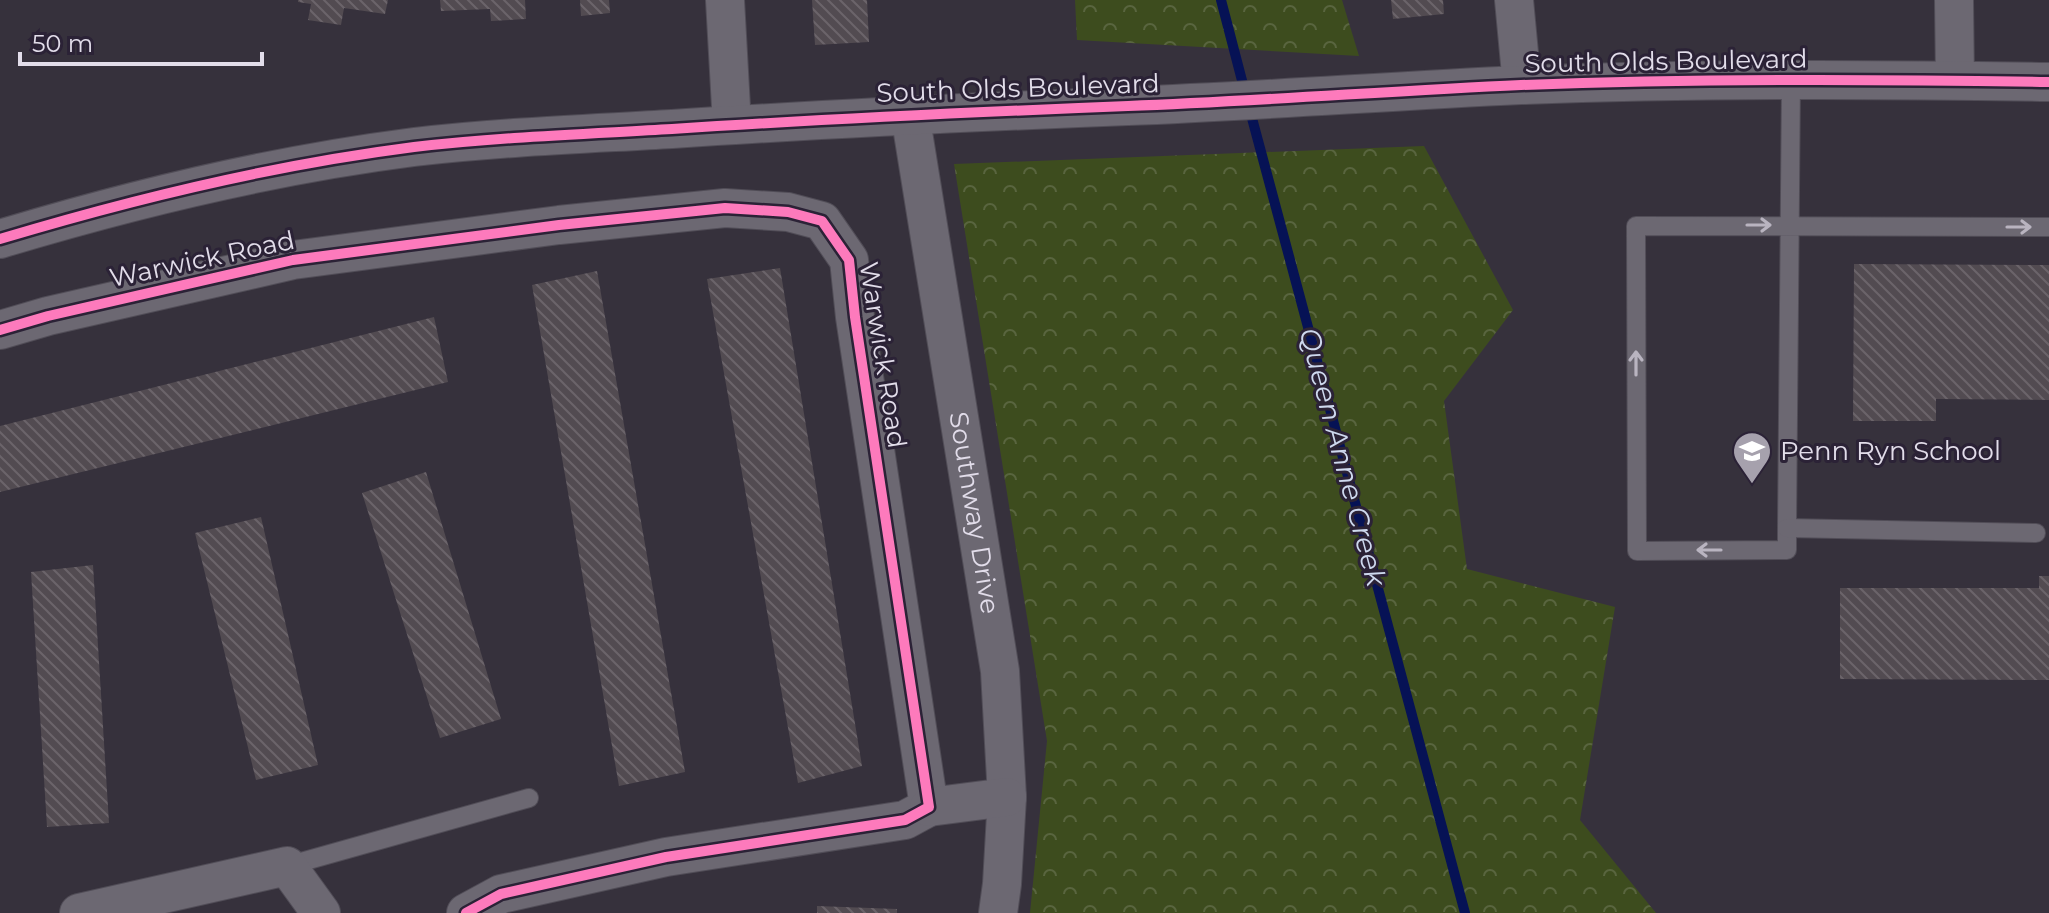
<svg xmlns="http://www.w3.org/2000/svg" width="2049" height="913" font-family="Montserrat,sans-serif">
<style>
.forest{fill:url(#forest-crowns)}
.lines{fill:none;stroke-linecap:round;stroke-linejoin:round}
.stream{stroke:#061255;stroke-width:10}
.building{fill:url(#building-back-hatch)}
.lane-casing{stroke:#514d57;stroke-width:20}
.street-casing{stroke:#514d57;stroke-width:40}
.lane{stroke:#6c6872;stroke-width:18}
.street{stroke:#6c6872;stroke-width:38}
.cycleway-casing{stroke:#2b2236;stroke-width:15}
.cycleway{stroke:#fd7abc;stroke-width:10}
.oneway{stroke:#b9b4c0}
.labels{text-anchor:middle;stroke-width:6;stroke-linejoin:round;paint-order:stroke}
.street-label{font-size:26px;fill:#e2ddea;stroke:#2b2236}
.poi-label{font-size:26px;fill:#e2ddea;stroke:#2b2236;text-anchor:start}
.water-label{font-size:28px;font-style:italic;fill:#ced9ee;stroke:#2b2236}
</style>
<defs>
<pattern id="forest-crowns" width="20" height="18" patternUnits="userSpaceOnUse" patternTransform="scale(2)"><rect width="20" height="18" fill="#3d4c1e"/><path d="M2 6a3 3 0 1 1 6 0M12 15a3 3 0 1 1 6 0" fill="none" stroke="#59653f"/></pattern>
<pattern id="building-back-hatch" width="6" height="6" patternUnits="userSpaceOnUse" patternTransform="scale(2)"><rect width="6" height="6" fill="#524b51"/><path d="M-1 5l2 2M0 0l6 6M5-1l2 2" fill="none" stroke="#6b646a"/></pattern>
</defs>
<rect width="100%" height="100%" fill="#36313c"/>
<g class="forest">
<polygon points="1075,0 1342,0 1359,56 1077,40"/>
<polygon points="1424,146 1513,310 1444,401 1467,569 1615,607 1580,820 1656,913 1030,913 1047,741 954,164"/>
</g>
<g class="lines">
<g class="stream">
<polyline points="1221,0 1245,92"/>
<polyline points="1249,107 1465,913"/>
</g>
</g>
<g class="building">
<polygon points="298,0 388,0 385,14 344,8 341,25 308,20 311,4 298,2"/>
<polygon points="440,0 525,0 526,19 491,21 490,9 441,11"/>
<polygon points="580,0 609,0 610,13 581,16"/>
<polygon points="812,0 867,0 869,42 815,45"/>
<polygon points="1391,0 1443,0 1444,14 1393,19"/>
<polygon points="1854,264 2049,265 2049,400 1936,399 1936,421 1853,421"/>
<polygon points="780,268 862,766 798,783 707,279"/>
<polygon points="597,271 685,772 619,786 532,285"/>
<polygon points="434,317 448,382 0,492 0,426"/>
<polygon points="426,472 501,719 440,738 362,493"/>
<polygon points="261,517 318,765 256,780 195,533"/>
<polygon points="93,565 109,823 47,827 31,572"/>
<polygon points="2039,576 2049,576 2049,680 1840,679 1840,588 2039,588"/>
<polygon points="817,906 897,909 897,913 817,913"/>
</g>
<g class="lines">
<g class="lane-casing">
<g id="lane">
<polyline points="1791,80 1787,528 1787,550 1637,551 1636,226 2049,227"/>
<polyline points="1787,528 2036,533"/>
<polyline points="287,866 529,798"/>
</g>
</g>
<g class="street-casing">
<g id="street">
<polyline points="725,0 732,125"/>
<polyline points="1514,0 1522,85"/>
<polyline points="1954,0 1955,80"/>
<path id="s1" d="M910 114 1000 671 1007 797 1002 884 998 913"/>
<path d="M0 239C136 198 273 165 414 147 500 137 586 134 672 129 824 119 976 112 1128 106 1259 101 1390 91 1521 85 1697 78 1873 79 2049 82"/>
<polyline points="0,330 48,316 293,260 559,225 725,208 788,212 822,221 849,260 855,317 929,807 905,820 666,857 501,894 466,913"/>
<polyline points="929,807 1007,797"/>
<polyline points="79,913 287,866 321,913"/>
</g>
</g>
<use href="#lane" class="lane"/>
<use href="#street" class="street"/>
<g class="cycleway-casing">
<g id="cycleway">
<path d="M0 239C136 198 273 165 414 147 500 137 586 134 672 129 824 119 976 112 1128 106 1259 101 1390 91 1521 85 1697 78 1873 79 2049 82"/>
<polyline points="0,330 48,316 293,260 559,225 725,208 788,212 822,221 849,260 855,317 929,807 905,820 666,857 501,894 466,913"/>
</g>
</g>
<use href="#cycleway" class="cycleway"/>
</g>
<defs><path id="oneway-shaft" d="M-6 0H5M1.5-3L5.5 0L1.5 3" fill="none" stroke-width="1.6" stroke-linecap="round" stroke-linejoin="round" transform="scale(2)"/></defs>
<g class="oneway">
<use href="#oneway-shaft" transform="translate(1759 225)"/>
<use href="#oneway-shaft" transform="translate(2019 227)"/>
<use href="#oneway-shaft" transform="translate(1636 363) rotate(-90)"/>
<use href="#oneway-shaft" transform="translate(1709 550) rotate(180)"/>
</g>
<defs>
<g id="school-pin" transform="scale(2)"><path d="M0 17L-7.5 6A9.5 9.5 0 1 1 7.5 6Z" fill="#a6a1ad" stroke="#2b2236"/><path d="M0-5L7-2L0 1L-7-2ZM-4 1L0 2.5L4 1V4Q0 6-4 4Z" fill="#fff"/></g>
</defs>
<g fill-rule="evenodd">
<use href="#school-pin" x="1752" y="451"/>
</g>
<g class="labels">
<g class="street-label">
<text transform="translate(1666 61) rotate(-1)" y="9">South Olds Boulevard</text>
<text transform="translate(1018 88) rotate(-2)" y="9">South Olds Boulevard</text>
<text transform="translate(202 259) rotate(-12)" y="9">Warwick Road</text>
<text transform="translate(883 355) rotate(81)" y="9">Warwick Road</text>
<text dy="9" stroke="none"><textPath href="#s1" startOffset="404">Southway Drive</textPath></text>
</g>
<g class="poi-label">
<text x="1780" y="460">Penn Ryn School</text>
</g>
<g class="water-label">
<text transform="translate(1343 457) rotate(75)" y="10">Queen Anne Creek</text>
</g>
</g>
<path d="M20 52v12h242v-12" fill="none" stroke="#e2ddea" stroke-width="4"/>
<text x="32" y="52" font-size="24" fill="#e2ddea" stroke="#2b2236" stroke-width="6" paint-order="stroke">50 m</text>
</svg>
